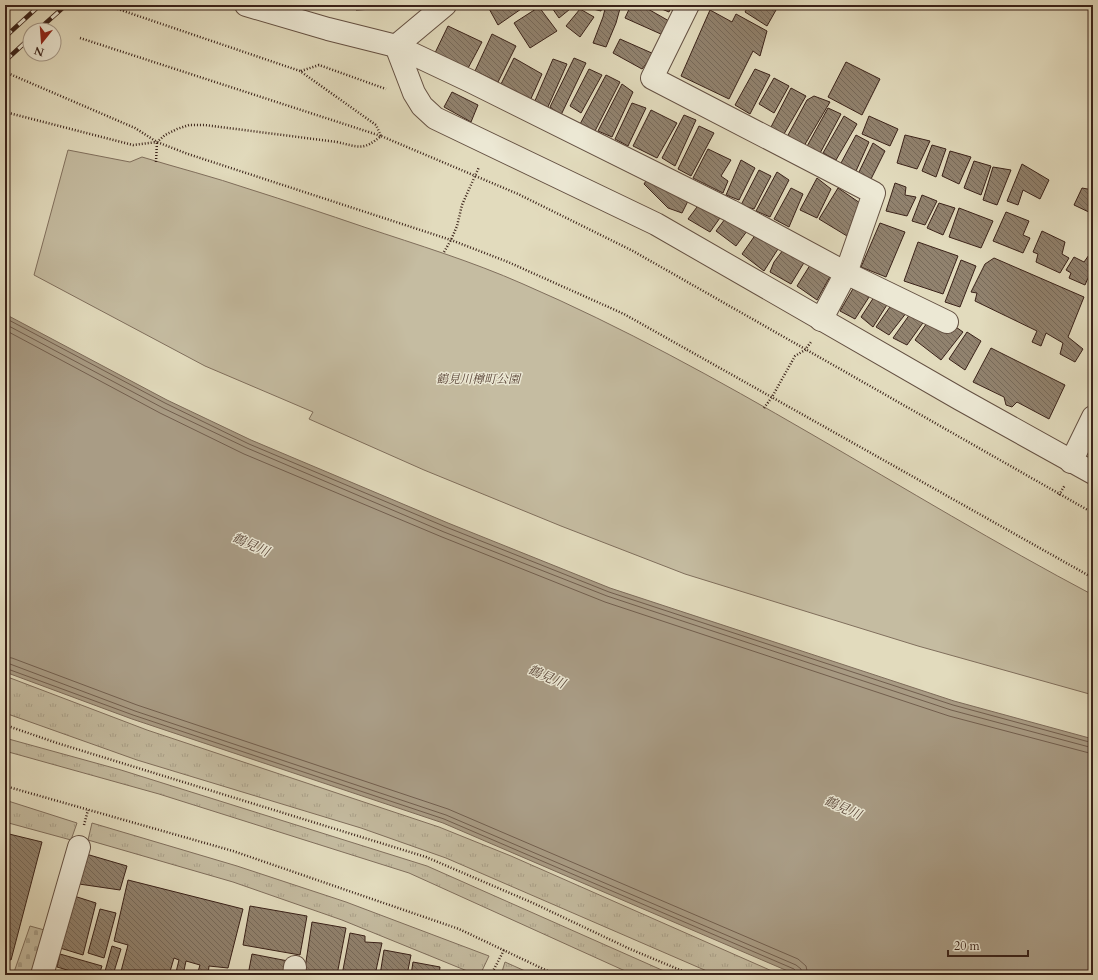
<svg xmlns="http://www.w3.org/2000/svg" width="1098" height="980" font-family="Cardo,'Noto Serif JP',serif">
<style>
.grass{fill:url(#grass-tufts);stroke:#806f5d}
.cemetery{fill:url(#cemetery-stones);stroke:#806f5d}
.park{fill:#c5bca1;stroke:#806f5d}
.water{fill:#a99c85;stroke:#7d6b5a}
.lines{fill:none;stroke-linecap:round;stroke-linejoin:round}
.shore{stroke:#725f4f;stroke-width:1}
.building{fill:url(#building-back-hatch);stroke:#3a2219}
.minor-casing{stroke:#645042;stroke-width:24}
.path{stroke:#3a2219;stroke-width:2.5;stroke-dasharray:1 2;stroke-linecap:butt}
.minor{stroke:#ece8d4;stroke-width:22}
.rail-casing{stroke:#3a2219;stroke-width:4.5}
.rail{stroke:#ece8d4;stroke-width:3;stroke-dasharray:9;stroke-linecap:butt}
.labels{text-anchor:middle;stroke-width:3;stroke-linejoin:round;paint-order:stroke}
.park-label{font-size:12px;font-style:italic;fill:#5d483b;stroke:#ece8d4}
.water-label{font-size:13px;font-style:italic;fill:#5b4739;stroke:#ece8d4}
</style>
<defs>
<pattern id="grass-tufts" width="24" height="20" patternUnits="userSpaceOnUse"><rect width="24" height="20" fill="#c5bca1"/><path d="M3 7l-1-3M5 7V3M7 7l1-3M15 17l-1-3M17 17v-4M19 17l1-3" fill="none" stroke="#aaa18a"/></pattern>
<pattern id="cemetery-stones" width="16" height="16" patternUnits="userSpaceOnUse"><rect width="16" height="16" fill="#c5bca1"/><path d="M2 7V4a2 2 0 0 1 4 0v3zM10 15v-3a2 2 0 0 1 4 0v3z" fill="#aaa18a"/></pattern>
<pattern id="building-back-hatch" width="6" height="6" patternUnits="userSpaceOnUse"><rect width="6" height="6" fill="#91826e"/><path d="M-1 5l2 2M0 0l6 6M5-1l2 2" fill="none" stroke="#776a5a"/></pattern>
</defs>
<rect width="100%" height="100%" fill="#e2dbbd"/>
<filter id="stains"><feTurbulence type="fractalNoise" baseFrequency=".005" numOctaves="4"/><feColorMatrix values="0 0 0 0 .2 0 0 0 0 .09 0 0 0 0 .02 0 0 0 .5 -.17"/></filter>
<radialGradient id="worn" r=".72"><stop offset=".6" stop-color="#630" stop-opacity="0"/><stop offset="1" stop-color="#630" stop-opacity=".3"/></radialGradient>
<g class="grass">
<polygon points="5,676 147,730 439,827 511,856 781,975 716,975 446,858 361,828 137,760 5,713"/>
<polygon points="5,738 121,770 427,866 673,975 634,975 409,873 159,794 5,751"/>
<polygon points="5,800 77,823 71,840 5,822"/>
<polygon points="92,823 237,866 346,902 489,956 480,975 477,975 342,920 233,882 88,840"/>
<polygon points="505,962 534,975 501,975"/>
</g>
<polygon class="cemetery" points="30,926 48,931 35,975 13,975"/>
<path class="park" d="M68 150 130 162 142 157C178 168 214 177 249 189 287 201 326 214 364 227 418 245 471 261 523 284 722 370 902 494 1093 595V695L918 646 685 574 561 526 424 470 309 419 313 412 205 366 34 275Z"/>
<polygon class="water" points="5,314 167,400 251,440 448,523 610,588 954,701 1093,739 1093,975 797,975 443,823 132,719 5,672"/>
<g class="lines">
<g class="shore">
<polyline points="5,318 165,403 249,444 446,527 609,592 953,705 1093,743"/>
<polyline points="5,324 163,408 247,448 444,532 607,596 951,710 1093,748"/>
<polyline points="5,330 160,413 244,454 442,537 605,602 949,716 1093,754"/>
<polyline points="5,657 12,658 137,705 448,809 798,959 806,966 808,975"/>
<polyline points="5,663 10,664 135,711 446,815 796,965 801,969 802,975"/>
<polyline points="5,668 133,715 444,819 794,969 796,971 797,975"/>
</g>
</g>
<g class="building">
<polygon points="356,5 374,5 374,9 356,10"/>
<polygon points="487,5 523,5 524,7 498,25"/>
<polygon points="550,5 575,5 559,18"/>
<polygon points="586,5 602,5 601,11 585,7"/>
<polygon points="606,5 621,5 616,23 606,47 593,43 603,17"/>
<polygon points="631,5 641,5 669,21 663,35 625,18"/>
<polygon points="652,5 672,5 669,12"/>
<polygon points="749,5 767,5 776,10 767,26 745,12"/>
<polygon points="539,7 557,31 530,48 514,23"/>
<polygon points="580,9 594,17 580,37 566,26"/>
<polygon points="710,10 732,22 736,14 767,31 760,56 753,51 729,99 681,76"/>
<polygon points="448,26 482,42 466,72 434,55"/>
<polygon points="492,34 516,46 498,82 475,71"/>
<polygon points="620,39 654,54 642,69 613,53"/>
<polygon points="514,58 542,74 529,103 500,86"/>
<polygon points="574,58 586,63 561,115 550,107"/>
<polygon points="553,59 567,64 547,109 534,103"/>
<polygon points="846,62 880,79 862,115 828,97"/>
<polygon points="589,69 602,75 581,113 570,106"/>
<polygon points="755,69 770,75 750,114 735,105"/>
<polygon points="606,75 620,82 594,133 579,126"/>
<polygon points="774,78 789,86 774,113 759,104"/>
<polygon points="622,84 633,92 612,137 598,131"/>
<polygon points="791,88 806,96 784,134 771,127"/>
<polygon points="452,92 478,105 471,122 444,107"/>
<polygon points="814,96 830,102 804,146 787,137 807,100"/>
<polygon points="632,103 646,108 628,146 615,139"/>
<polygon points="828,108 841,114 818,157 805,150"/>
<polygon points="651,110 677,123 657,158 633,146"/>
<polygon points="684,115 696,120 675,166 662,158"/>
<polygon points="844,116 857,124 836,160 823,153"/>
<polygon points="869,116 898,129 890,146 862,134"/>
<polygon points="699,126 714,133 691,176 678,169"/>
<polygon points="856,135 869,142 856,171 841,163"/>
<polygon points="905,135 930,141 917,169 897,163"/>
<polygon points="873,143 885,151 870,181 858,174"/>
<polygon points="932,145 946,149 936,177 922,171"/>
<polygon points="708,149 731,160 721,176 728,181 723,193 693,178"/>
<polygon points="950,151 971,157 959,184 942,176"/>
<polygon points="741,160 755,168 739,200 726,195"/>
<polygon points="974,161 991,166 981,195 964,188"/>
<polygon points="1022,164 1049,180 1040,199 1023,190 1018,205 1007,201"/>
<polygon points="993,167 1011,170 997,205 983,200"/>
<polygon points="759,170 771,176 754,209 741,205"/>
<polygon points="777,172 789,180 770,217 756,211"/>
<polygon points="649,176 691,195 682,213 668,208 644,184"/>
<polygon points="817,178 831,189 817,218 800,210"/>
<polygon points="895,183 906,187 905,195 916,197 907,216 886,211"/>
<polygon points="791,188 803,194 789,227 774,219"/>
<polygon points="838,188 863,205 847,236 819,219"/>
<polygon points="1082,188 1093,190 1091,198 1093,199 1093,214 1074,205"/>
<polygon points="922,195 937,201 925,225 912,221"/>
<polygon points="700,203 722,215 710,232 688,219"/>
<polygon points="939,203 955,208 943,235 927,228"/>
<polygon points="959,208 993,221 981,248 949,237"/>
<polygon points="1006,212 1029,221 1023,235 1030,238 1023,253 993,241"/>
<polygon points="728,215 750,227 736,246 716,231"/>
<polygon points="880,223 905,232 886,277 861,267"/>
<polygon points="1042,231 1065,242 1062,254 1069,258 1060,273 1036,262 1038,254 1033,252"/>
<polygon points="756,234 778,249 764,271 742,254"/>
<polygon points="918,242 958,256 943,294 904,281"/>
<polygon points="783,250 805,261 791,284 770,272 774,262"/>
<polygon points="1089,255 1093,257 1093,280 1088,278 1085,285 1069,278 1071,273 1066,270 1074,257 1084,262"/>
<polygon points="994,258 1084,297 1068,337 1083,349 1075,362 1060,354 1063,343 1046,333 1041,346 1032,342 1037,331 975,301 977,293 971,292 985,264"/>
<polygon points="961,260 976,266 960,307 945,302"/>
<polygon points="812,262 832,273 817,300 797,286"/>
<polygon points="854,287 871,294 855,319 840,311"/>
<polygon points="876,294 890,300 873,327 861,317"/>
<polygon points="892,304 907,312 889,335 876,327"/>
<polygon points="910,314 925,320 907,345 893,338"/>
<polygon points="929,320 953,325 963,332 941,360 915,340"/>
<polygon points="967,332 981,341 965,370 949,359"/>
<polygon points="991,348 1065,385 1049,419 1017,402 1012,407 1006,405 1004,397 973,382"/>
<polygon points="5,833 42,842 11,960 5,958"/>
<polygon points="86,854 127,866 120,890 79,884"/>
<polygon points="128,880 243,909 228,968 209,966 208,975 197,975 200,965 186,961 183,975 176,972 179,960 174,958 169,975 120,975 128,945 114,941"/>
<polygon points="74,896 96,903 83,955 60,948"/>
<polygon points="250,906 307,916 300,955 243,945"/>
<polygon points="100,909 116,913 104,958 88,953"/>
<polygon points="312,922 346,928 337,975 304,975"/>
<polygon points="350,933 365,936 365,942 382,943 375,975 342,975"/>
<polygon points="112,946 121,949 113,975 104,975"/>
<polygon points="384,950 411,955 407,975 380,975"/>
<polygon points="60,954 102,966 99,975 84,975 57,967"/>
<polygon points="252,954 288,961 285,975 248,975"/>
<polygon points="413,962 440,967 439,975 411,975"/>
</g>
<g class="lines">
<g class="minor-casing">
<g id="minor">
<polyline points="246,5 328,29 396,46 445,5"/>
<polyline points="688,5 652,78 874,193 846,273 821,320"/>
<polyline points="396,46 414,93 422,106 435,118 656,224 960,399 1093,473"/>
<polyline points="396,46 470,81 731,211 846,273 947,322"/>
<polyline points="1071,462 1093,417"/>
<polyline points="42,975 79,847"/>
<polyline points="294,975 295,967"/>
</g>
</g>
<g class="path">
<polyline points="106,5 300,71 376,125 381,136"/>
<polyline points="80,38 381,136"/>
<polyline points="301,71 319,65 386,89"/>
<polyline points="5,72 135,128 157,142 188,154 451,240 508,262 624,314 1093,578"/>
<path d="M5 112 133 145 157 142 165 135 177 129 189 125H205L337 142C359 147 363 151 381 136L518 194 633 251 1093 513"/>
<polyline points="156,162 157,142"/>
<polyline points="444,252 451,240 457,226 462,205 479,167"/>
<polyline points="764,408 772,397 795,356 805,350 811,342"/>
<polyline points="1059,495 1065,485"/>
<polyline points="5,725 57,743 426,857 533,903 630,949 692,975"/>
<polyline points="5,786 233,851 459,929 556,975"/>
<polyline points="84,825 88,810"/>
<polyline points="491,975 504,950"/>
</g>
<use href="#minor" class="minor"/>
<g class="rail-casing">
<g id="rail">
<polyline points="38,30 66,5"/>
<polyline points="5,37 40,5"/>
<polyline points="5,61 30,38"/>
</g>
</g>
<use href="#rail" class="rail"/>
</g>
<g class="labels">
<g class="park-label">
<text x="478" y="383">鶴見川樽町公園</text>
</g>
<g class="water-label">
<text transform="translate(251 544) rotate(24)" y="5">鶴見川</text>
<text transform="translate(547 676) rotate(24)" y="5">鶴見川</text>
<text transform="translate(843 807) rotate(24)" y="5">鶴見川</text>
</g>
</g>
<rect width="1098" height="980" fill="none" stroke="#e2dbbd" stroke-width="20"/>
<rect x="6" y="6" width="1086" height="968" fill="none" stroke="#3a2219" stroke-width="2"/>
<rect x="10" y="10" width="1078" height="960" fill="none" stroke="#3a2219"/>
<g transform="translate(42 42) rotate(197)"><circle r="19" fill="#ece8d4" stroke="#a59989"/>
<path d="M0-3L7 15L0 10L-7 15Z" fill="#8f2418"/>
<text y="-6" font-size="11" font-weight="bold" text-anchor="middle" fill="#3a2219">N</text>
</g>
<path d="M948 950v6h80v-6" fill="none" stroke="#3a2219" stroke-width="2"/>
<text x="954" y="950" font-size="12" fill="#3a2219" stroke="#ece8d4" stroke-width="3" paint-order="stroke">20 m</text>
<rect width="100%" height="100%" filter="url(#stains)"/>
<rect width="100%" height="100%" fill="url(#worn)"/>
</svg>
